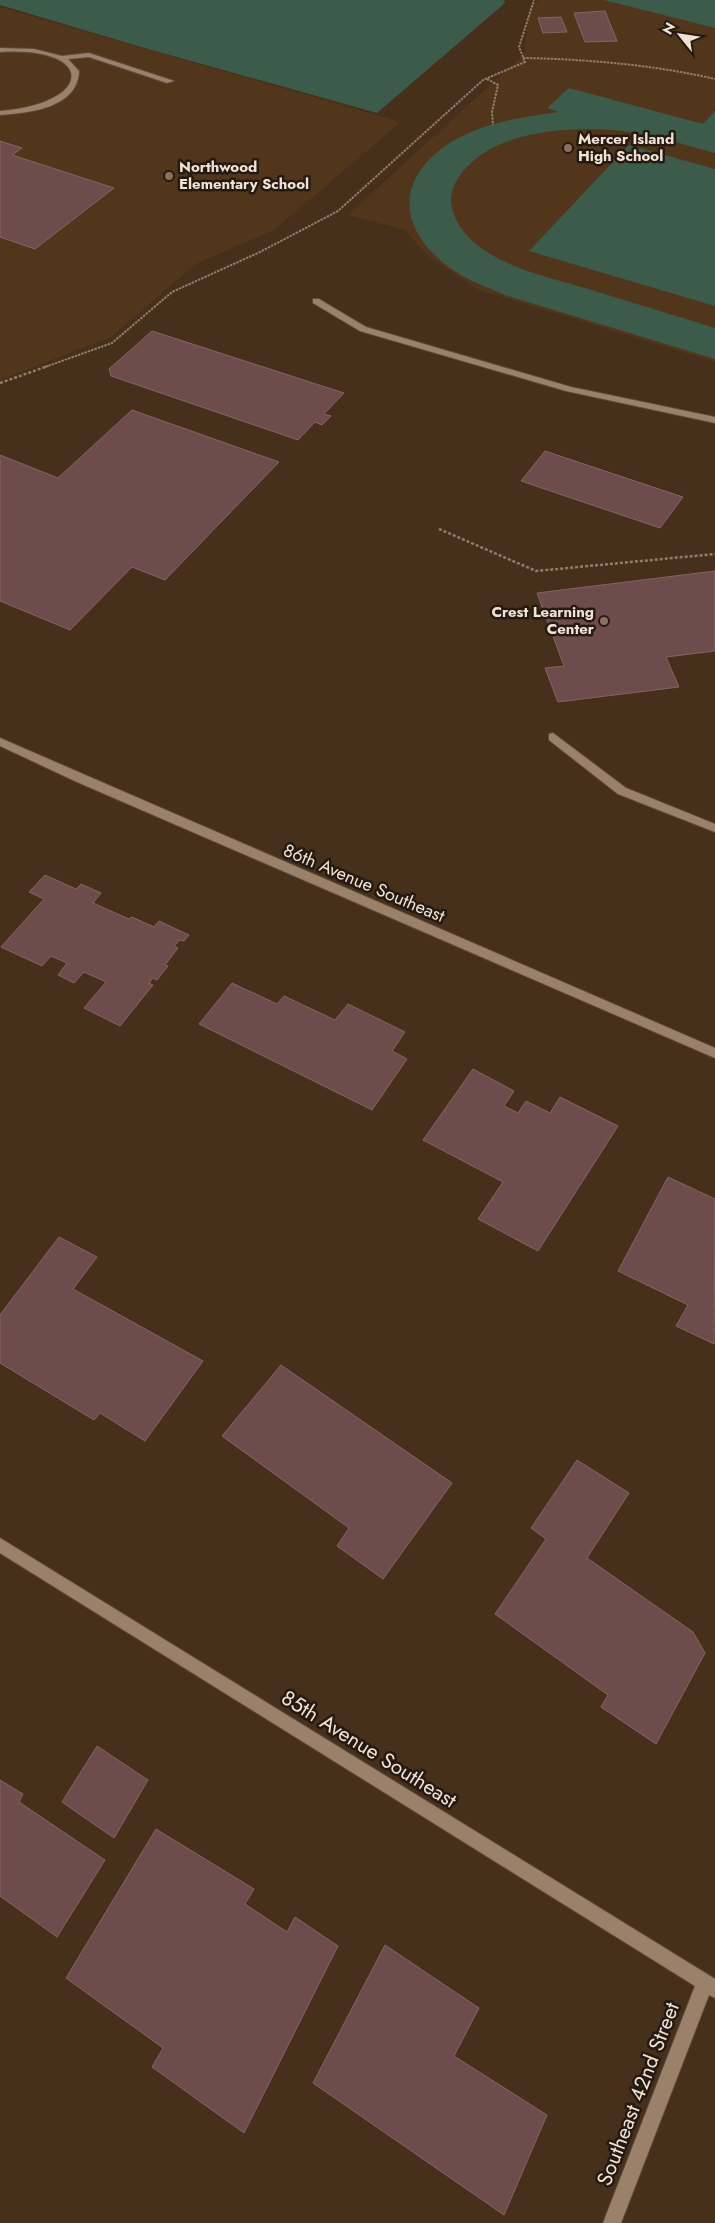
<svg xmlns="http://www.w3.org/2000/svg" width="715" height="2223" font-family="Jost,sans-serif">
<style>
.built{fill:#52361c}
.green{fill:#3d5b4b}
.building{fill:#6e4c4b;stroke:#876462}
.lines{fill:none;stroke-linecap:round;stroke-linejoin:round}
.service-casing{stroke:#5e4c3a;stroke-width:2}
.minor-casing{stroke:#5e4c3a;stroke-width:2}
.path-far1{stroke:#907d6c;stroke-width:2;stroke-dasharray:2.5 1;stroke-linecap:butt}
.path{stroke:#907d6c;stroke-width:2.5;stroke-dasharray:3 2;stroke-linecap:butt}
.service{fill:#9b816a;fill-rule:evenodd}
.minor{fill:#9b816a;fill-rule:evenodd}
.education-dot{fill:#8d6e63;stroke:#241a11;stroke-width:2}
.labels{text-anchor:middle;stroke-width:5;stroke-linejoin:round;paint-order:stroke}
.far-poi-label{font-size:15px;font-weight:bold;fill:#f1e2d6;stroke:#241a11;text-anchor:start}
.street-label{font-size:18px;fill:#f1e2d6;stroke:#241a11}
.near-street-label{font-size:21px;fill:#f1e2d6;stroke:#241a11}
</style>
<rect width="100%" height="100%" fill="#462f1b"/>
<g class="built">
<polygon points="539,0 715,0 715,362 479,290 429,257 405,230 348,215 524,54 530,7"/>
<polygon points="0,7 401,122 274,230 196,264 111,337 0,380"/>
</g>
<g class="green">
<polygon points="0,0 504,0 505,3 377,113 141,47 0,5"/>
<polygon points="604,0 715,0 715,28"/>
<path d="M569 88 703 124 715 111V153C685 145 654 135 623 131 569 125 481 130 454 186 444 207 461 233 477 245 508 269 548 277 585 288 628 301 672 315 715 328V359L505 295C486 287 467 280 450 268 397 229 394 177 453 141 485 122 522 117 559 112L547 108Z"/>
<polygon points="629,145 715,169 715,306 529,251"/>
</g>
<g class="building">
<polygon points="605,11 617,41 585,42 574,13"/>
<polygon points="561,17 567,32 543,33 538,18"/>
<polygon points="0,141 22,148 12,155 114,188 35,249 0,237"/>
<polygon points="152,331 344,393 324,414 331,416 322,425 315,422 298,440 111,376 109,369"/>
<polygon points="132,410 279,462 165,580 132,567 70,630 0,601 0,455 58,478"/>
<polygon points="545,451 683,497 660,528 521,481"/>
<polygon points="715,571 715,651 666,657 679,687 558,702 545,668 564,666 537,593"/>
<polygon points="45,875 76,889 81,884 101,893 93,903 129,919 132,917 154,927 159,921 189,935 184,941 180,940 174,946 178,948 165,965 168,966 157,980 153,978 149,983 153,985 120,1026 84,1008 106,982 84,972 74,983 58,975 67,963 51,956 42,966 1,947 44,899 29,892"/>
<polygon points="232,983 277,1004 284,996 335,1020 348,1004 405,1032 392,1051 407,1059 372,1110 199,1024"/>
<polygon points="473,1069 514,1091 504,1106 518,1113 526,1101 550,1113 560,1097 618,1126 538,1251 478,1219 503,1182 423,1140"/>
<polygon points="668,1177 715,1199 714,1344 676,1326 688,1305 618,1271"/>
<polygon points="59,1237 97,1257 73,1289 203,1361 145,1441 100,1413 94,1420 0,1363 0,1315"/>
<polygon points="281,1365 452,1483 383,1579 337,1546 349,1528 222,1436"/>
<polygon points="577,1460 629,1493 587,1558 693,1632 705,1653 656,1744 601,1707 608,1695 495,1614 546,1539 531,1528"/>
<polygon points="97,1746 148,1780 114,1838 62,1802"/>
<polygon points="0,1780 23,1794 19,1802 105,1860 57,1937 0,1896"/>
<polygon points="156,1829 254,1889 245,1904 287,1932 295,1917 338,1946 244,2133 152,2067 163,2048 66,1978"/>
<polygon points="385,1945 479,2008 454,2056 547,2115 504,2215 313,2083"/>
</g>
<g class="lines">
<g class="service-casing">
<g id="service">
<path d="M0 48 34 49 62 56 89 53 174 81 167 83 89 57 68 59 79 71C78 108 29 113 0 115V111C94 104 97 46 0 52Z"/>
<polygon points="313,299 319,299 366,327 571,387 715,417 715,423 566,391 360,331 313,303"/>
<polygon points="553,733 626,788 715,824 715,832 618,794 549,740 549,734"/>
</g>
</g>
<g class="minor-casing">
<g id="minor">
<polygon points="0,738 715,1048 715,1058 77,782 0,746"/>
<polygon points="0,1538 715,1979 715,1998 709,1995 621,2223 603,2223 695,1986 0,1553"/>
</g>
</g>
<g class="path-far1">
<path d="M523 58C585 59 655 65 715 79"/>
<polyline points="487,79 498,85 492,112 493,125"/>
<polyline points="45,367 112,343 172,292 260,252 338,211 483,80 525,62 519,47 534,0"/>
</g>
<g class="path">
<polyline points="0,383 48,366"/>
<polyline points="439,529 536,571 715,554"/>
</g>
<use href="#service" class="service"/>
<use href="#minor" class="minor"/>
</g>
<g class="education-dot">
<circle cx="568" cy="148" r="5"/>
<circle cx="169" cy="176" r="5"/>
<circle cx="604" cy="621" r="5"/>
</g>
<g class="labels">
<g class="far-poi-label">
<text x="578" y="144">Mercer Island<tspan x="578" dy="17">High School</tspan></text>
<text x="179" y="172">Northwood<tspan x="179" dy="17">Elementary School</tspan></text>
<text x="594" y="617" text-anchor="end">Crest Learning<tspan x="594" dy="17">Center</tspan></text>
</g>
<g class="street-label">
<text transform="translate(364 883) rotate(23)" y="6">86th Avenue Southeast</text>
</g>
<g class="near-street-label">
<text transform="translate(369 1749) rotate(32)" y="7">85th Avenue Southeast</text>
<text transform="translate(638 2094) rotate(-69)" y="7">Southeast 42nd Street</text>
</g>
</g>
<g transform="translate(680 35) rotate(300)" stroke="#241a11" stroke-width="4" paint-order="stroke">
<path d="M0-4L9 19L0 12L-9 19Z" fill="#f1e2d6"/>
<text y="-8" font-size="14" font-weight="bold" text-anchor="middle" fill="#f1e2d6">N</text>
</g>
</svg>
